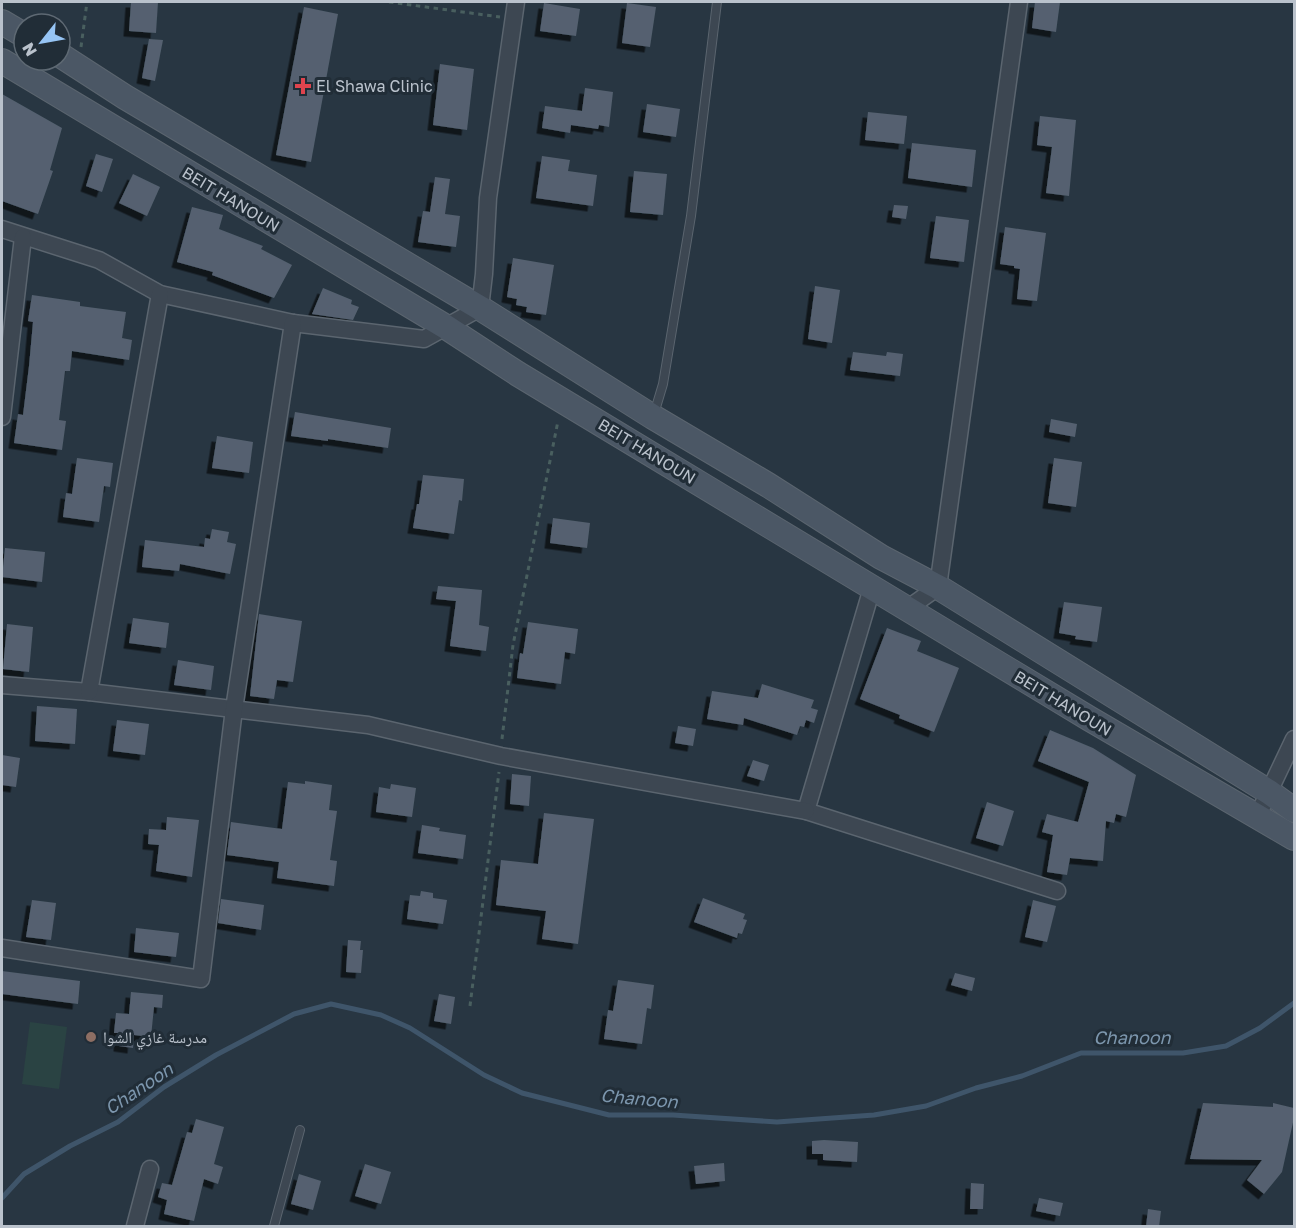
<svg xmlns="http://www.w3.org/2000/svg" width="1296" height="1228" font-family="'Golos Text','Noto Naskh Arabic',sans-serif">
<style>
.green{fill:#2a4343}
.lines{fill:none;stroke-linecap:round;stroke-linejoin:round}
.stream{stroke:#3f556a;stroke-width:5}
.building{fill:#54616f;filter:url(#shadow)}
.service-casing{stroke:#5b656f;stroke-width:10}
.minor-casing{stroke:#5b656f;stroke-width:19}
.secondary-casing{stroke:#5b656f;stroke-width:26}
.path{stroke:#495f5f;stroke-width:3;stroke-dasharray:4.5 4.5;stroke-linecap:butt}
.service{stroke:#3d4752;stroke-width:8}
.minor{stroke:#3d4752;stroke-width:16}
.secondary{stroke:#4b5765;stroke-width:24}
.health-dot{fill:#e0444e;stroke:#212d37;stroke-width:2}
.education-dot{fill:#8d6e63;stroke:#212d37;stroke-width:2}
.labels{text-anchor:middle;stroke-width:6;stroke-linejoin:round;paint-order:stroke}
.poi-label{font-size:16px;fill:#bac2cc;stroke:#212d37;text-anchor:start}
.street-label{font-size:16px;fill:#bac2cc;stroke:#212d37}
.water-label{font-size:18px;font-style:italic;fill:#7c96ad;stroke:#212d37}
</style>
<defs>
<filter id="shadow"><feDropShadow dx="-5.5" dy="5.5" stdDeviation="0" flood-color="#0009"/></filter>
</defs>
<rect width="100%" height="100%" fill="#283642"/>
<polygon class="green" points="30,1022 67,1027 59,1089 22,1084"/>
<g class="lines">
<polyline class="stream" points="2,1198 24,1174 70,1146 118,1122 164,1087 216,1055 294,1014 331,1004 381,1015 410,1028 484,1075 522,1093 609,1115 673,1115 777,1122 874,1115 926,1106 976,1088 1022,1076 1081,1053 1183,1053 1226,1046 1260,1028 1294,1003"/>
</g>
<g class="building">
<polygon points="131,2 158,2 156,33 129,31"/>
<polygon points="1035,2 1060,2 1056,32 1032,28"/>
<polygon points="544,3 580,9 576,36 540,31"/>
<polygon points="627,3 656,7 650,47 622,43"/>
<polygon points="304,7 338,14 311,162 276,155"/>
<polygon points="149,39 163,40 155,81 142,78"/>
<polygon points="440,64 474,69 467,130 433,125"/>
<polygon points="585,88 613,92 609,127 599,125 598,129 571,125 570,133 542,128 545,106 582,111"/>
<polygon points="2,94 62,128 50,170 53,171 38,214 2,201"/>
<polygon points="647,104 680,109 676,137 643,132"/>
<polygon points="868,112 907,116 904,144 865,140"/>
<polygon points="1040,116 1076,120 1069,196 1046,193 1052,147 1037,145"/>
<polygon points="912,143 976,150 972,187 908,178"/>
<polygon points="96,154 113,159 102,192 86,186"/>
<polygon points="542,156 570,160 568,171 597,175 593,206 536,198"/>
<polygon points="634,171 667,174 663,215 630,212"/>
<polygon points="133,174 160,187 147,216 119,203"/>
<polygon points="435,177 450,179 445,214 460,216 456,247 418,242 423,211 430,212"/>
<polygon points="894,205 908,206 906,219 892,217"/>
<polygon points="192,207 223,215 219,229 263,246 261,249 292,265 274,298 212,275 213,272 177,262"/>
<polygon points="936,216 969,220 964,262 930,258"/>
<polygon points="1005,227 1046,233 1037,301 1017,299 1020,269 1014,268 1014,266 1000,264"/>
<polygon points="513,258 554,265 546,315 526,312 527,307 516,305 517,299 507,297"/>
<polygon points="815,286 840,290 832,343 808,339"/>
<polygon points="323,288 352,300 351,304 359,307 353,320 312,314"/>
<polygon points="32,295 80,302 80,306 126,312 122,338 132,340 129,360 72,351 70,371 65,371 59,420 66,421 62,450 14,443 18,414 23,415 29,366 33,322 28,321"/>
<polygon points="853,352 886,356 887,352 903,354 900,376 850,370"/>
<polygon points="295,412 391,428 388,448 328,439 328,441 291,436"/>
<polygon points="1051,419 1077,424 1075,437 1049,432"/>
<polygon points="217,436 253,442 249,473 212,468"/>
<polygon points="77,458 113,463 110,487 104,486 99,522 63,517 66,493 72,494"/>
<polygon points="1054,458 1082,462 1076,507 1048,503"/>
<polygon points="423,475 464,479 462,501 459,500 454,534 413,528 417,504 419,504"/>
<polygon points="553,518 590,523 587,548 550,543"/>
<polygon points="212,529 229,532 227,542 236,544 230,574 180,564 179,571 142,567 145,540 204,547 205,538 210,539"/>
<polygon points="5,548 45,552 42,582 2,577"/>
<polygon points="438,586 482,590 479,625 489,627 486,651 450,646 456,601 436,599"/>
<polygon points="1064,602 1102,607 1097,642 1075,639 1076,636 1059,633"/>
<polygon points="259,614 302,621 293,682 277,680 274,699 250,696"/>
<polygon points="133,618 169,623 166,648 129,643"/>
<polygon points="528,622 578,629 575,654 565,652 561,684 517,678 520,653 523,654"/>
<polygon points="7,624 33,627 29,672 3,669"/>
<polygon points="887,628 921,641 917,651 959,668 934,732 899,718 900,715 860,699"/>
<polygon points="178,660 214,666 211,690 174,685"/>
<polygon points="762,684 814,700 811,708 818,710 814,723 806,720 804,727 800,726 797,735 744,718 743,725 707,719 712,691 758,698"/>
<polygon points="37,706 77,709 75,744 35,741"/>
<polygon points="117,720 149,724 145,755 113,751"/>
<polygon points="678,726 696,729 693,746 675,743"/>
<polygon points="1050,730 1093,748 1136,775 1126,817 1116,814 1114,823 1106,821 1103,861 1070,858 1067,875 1047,872 1053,835 1042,832 1047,814 1078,822 1089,782 1038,761"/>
<polygon points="2,755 20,758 16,787 2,785"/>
<polygon points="753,760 769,765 764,781 747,776"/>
<polygon points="512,774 531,776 529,806 510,804"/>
<polygon points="305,781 332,785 329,810 337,811 330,860 337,861 334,886 277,878 279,862 227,855 231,822 282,829 288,782 305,784"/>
<polygon points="391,784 416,788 412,817 376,812 379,787 390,789"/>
<polygon points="987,802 1014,811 1003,846 976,838"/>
<polygon points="544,813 594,819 578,944 542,939 546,911 496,905 501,860 538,864"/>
<polygon points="167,817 199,820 192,877 156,871 159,845 148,844 149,829 166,830"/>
<polygon points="422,825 440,828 439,831 466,835 463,859 418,853"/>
<polygon points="421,891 433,893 433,898 447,900 443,924 407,919 410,895 420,896"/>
<polygon points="703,898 745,914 743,919 747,920 742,934 738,933 737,938 694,922"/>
<polygon points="221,899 264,905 261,930 218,923"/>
<polygon points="32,900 56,903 51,940 26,937"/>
<polygon points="1033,900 1056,906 1047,942 1025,937"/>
<polygon points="136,928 179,933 176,957 134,952"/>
<polygon points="348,940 361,941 360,950 363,950 361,973 346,972"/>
<polygon points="2,971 80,981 78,1004 2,994"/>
<polygon points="955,973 975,978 972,991 951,985"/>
<polygon points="618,980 654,985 651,1009 647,1008 642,1044 604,1039 608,1010 613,1011"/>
<polygon points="131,992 163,995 162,1008 154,1007 151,1037 134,1035 133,1048 119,1046 120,1033 114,1033 116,1013 129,1014"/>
<polygon points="439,994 455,997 451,1024 434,1021"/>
<polygon points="1203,1103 1273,1107 1273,1103 1294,1108 1294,1118 1282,1172 1264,1194 1247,1180 1262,1160 1190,1159"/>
<polygon points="196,1119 224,1127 214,1164 223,1167 218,1184 204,1179 194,1221 164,1214 167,1200 158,1197 162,1183 172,1185 187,1132 192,1133"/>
<polygon points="824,1140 858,1142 857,1162 823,1160 823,1154 812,1154 812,1141"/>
<polygon points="724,1163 725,1181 696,1184 694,1166"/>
<polygon points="365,1164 391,1172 381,1204 355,1196"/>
<polygon points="299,1174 321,1181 313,1210 291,1204"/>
<polygon points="971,1183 984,1184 983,1209 970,1209"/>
<polygon points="1039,1198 1063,1203 1060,1216 1036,1211"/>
<polygon points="1148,1209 1161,1211 1159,1227 1146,1227"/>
</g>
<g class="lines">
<g class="service-casing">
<g id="service">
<polyline points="654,414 663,384 691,216 717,2"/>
<polyline points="274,1226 300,1130"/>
</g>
</g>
<g class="minor-casing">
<g id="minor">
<polyline points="2,229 99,260 160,294 293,323 424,339 480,308 484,274 488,198 516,2"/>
<polyline points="2,417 23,237"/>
<polyline points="872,588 806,811 1057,891"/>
<polyline points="907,609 938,587 1019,2"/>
<polyline points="2,685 89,692 368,725 501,756 806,811"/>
<polyline points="89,692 160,294"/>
<polyline points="1258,815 1294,739"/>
<polyline points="2,948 201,979 234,709 293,323"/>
<polyline points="135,1226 150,1169"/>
</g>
</g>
<g class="secondary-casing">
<g id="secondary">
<polyline points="2,22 24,35"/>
<polyline points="60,55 125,97 480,308 653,417 768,485 881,557 938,587 1269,792 1294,810"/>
<polyline points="2,61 446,327 518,374 1090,719 1294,838"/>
</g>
</g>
<g class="path">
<polyline points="389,2 500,17"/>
<polyline points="81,47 87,2"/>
<polyline points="502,739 513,645 558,421"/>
<polyline points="470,1006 499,772"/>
</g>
<use href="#service" class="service"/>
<use href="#minor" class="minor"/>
<use href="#secondary" class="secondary"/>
</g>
<path class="health-dot" d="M300 77h6v6h6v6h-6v6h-6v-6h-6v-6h6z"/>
<circle class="education-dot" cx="91" cy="1037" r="6"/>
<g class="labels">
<g class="poi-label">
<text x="316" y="92">El Shawa Clinic</text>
<text x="103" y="1043">مدرسة غازي الشوا</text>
</g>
<g class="street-label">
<text transform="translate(231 199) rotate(31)" y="6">BEIT HANOUN</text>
<text transform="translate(647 451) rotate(31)" y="6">BEIT HANOUN</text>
<text transform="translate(1063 703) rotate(31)" y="6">BEIT HANOUN</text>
</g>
<g class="water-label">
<text x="1132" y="1044">Chanoon</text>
<text transform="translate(139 1089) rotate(-34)" y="6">Chanoon</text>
<text transform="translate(639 1099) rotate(5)" y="6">Chanoon</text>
</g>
</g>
<rect width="1296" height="1228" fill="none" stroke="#bac2cc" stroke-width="6"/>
<g transform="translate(42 42) rotate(239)"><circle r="28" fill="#212d37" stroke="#5e6973" stroke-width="1.5"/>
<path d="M0-4.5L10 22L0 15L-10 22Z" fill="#96c4f4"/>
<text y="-9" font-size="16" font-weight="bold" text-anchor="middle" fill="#bac2cc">N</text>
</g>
</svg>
